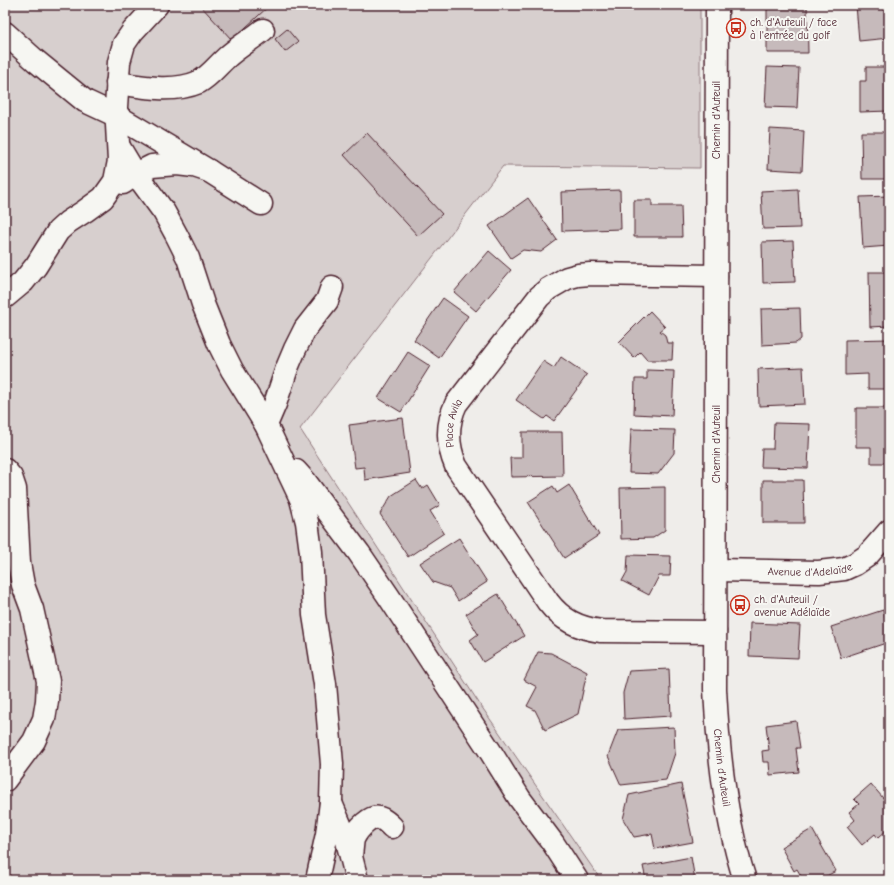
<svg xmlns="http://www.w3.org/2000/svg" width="894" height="885" font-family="'Comic Neue',sans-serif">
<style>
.green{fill:#d7cfce;stroke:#90777c}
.building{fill:#c6babb;stroke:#4a1f2b}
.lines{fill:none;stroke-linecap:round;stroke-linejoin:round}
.minor-casing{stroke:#4a1f2b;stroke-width:25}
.minor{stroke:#f6f6f2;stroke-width:22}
.labels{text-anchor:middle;stroke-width:4;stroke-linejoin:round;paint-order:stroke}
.poi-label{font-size:11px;fill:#4a1f2b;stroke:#f6f6f2;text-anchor:start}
.street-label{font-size:11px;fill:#4a1f2b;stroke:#f6f6f2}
</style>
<rect width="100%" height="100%" fill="#efedea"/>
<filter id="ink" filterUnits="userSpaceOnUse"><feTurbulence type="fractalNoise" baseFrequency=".025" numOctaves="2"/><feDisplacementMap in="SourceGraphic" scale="8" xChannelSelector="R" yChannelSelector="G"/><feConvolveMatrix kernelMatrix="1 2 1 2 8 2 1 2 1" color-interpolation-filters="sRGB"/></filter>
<g filter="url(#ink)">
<polygon class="green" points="5,5 700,5 700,168 503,166 300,429 479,703 601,880 5,880"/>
<g class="building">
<polygon points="200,5 270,5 232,40"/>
<polygon points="767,5 807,5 808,53 767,53"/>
<polygon points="856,5 889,5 889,38 859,41"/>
<polygon points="287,29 298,42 285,52 275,39"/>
<polygon points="767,67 799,68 797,108 765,107"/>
<polygon points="866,67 889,67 889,111 860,112 860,81 866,81"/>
<polygon points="770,129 804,131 802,171 768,169"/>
<polygon points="861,132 889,132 889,179 862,179"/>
<polygon points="367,133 442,214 418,236 344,155"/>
<polygon points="798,189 800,228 763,229 761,191"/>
<polygon points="620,190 621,229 562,231 561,192"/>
<polygon points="889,196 889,246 863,248 860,197"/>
<polygon points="528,198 557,240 541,252 523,250 511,258 489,226"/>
<polygon points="634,200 652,200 652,206 681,206 682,237 634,237"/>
<polygon points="793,241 795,282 763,283 762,242"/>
<polygon points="489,251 511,270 476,311 454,292"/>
<polygon points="869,272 889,272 889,326 870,327"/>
<polygon points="443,298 468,316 439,358 414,340"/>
<polygon points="800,308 801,339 796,343 762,345 761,309"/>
<polygon points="650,311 665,327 660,331 665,335 667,343 673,343 672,360 647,360 640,352 634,358 619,342"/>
<polygon points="889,339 889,389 868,389 868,374 845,375 845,340"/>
<polygon points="408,352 430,366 401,412 378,398"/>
<polygon points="561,357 587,375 554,421 547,416 544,419 516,400 543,361 554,368"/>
<polygon points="803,367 805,404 759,406 758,369"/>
<polygon points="647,370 674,371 672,416 634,414 635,379 647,379"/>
<polygon points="856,408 889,408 889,463 871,463 871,447 856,447"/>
<polygon points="403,418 410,473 365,480 364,467 355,468 349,425"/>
<polygon points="774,423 810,424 808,468 761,467 762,449 773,449"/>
<polygon points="631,429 675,430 674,453 658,474 629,473"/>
<polygon points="522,432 562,432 563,476 511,477 510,458 522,458"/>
<polygon points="416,480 422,489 428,485 440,505 430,511 444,533 408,557 380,514 391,496"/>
<polygon points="763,480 803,480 804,523 763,523"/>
<polygon points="569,485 599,535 564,558 528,502 553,486 557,493"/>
<polygon points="665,487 665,530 653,538 621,539 620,488"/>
<polygon points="459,538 487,582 458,601 450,588 433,582 420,563"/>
<polygon points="628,555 671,556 670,576 659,576 649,595 622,581 627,572"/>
<polygon points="498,594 524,636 483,662 470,640 478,634 466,614"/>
<polygon points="883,610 889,629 889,642 841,658 831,627"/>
<polygon points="750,623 800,625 798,658 749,656"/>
<polygon points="538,652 551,653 587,672 578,714 545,730 535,710 527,706 537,687 524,680"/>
<polygon points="669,669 671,716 624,719 623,693 629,671"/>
<polygon points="796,721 800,748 796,748 799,772 770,775 769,762 763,762 762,751 769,750 766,725"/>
<polygon points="674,727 675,753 666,780 621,785 608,756 618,730"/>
<polygon points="681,784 693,842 655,849 652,834 634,837 623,819 629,795"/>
<polygon points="871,784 889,805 889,828 878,838 875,834 862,845 847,827 855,820 849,812 859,804 854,799"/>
<polygon points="812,829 836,871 819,880 801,880 801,876 797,869 794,871 781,847"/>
<polygon points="691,857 695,880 646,880 643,866"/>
</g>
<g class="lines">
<g class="minor-casing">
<g id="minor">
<path id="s1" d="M717 5 715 689C718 749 726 823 745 880"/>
<polyline points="5,33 36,61 85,101 117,116 209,171"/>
<path d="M117 83C143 87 173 93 199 82 210 76 217 66 226 58 238 47 251 40 263 30"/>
<polyline points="119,147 131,167 164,212 177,236 188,258 203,304 219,344 232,370 266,425 301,499 307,522 311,552 314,615 325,684 332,764 331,802 327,834 317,880"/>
<polyline points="123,183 136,174 152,166 177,164 194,166 209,171 261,204"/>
<polyline points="5,297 23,282 36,266 58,231 68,222 85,211 103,198 115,181 119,161 116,107 119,62 124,44 133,31 157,5"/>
<polyline points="266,425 275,404 287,368 295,349 305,329 327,301 332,287"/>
<polyline points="5,470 11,477 15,489 19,563 23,585 32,609 48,681 47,701 44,719 34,741 5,780"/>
<polyline points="296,471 305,481 359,553 389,597 490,751 520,799 553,843 577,880"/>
<path id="s2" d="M716 570 819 572 844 569 855 564 867 556 889 531"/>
<path id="s3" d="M715 632 601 631C578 628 562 620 548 602L456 466C447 445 446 425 456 404L539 297 548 289 567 278 578 275 590 274 716 276"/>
<polyline points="331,803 347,841 357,880"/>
<path d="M351 855C352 850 352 844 353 839 357 830 371 813 382 819 386 821 389 824 392 827"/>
</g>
</g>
<use href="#minor" class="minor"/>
</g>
</g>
<defs>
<g id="bus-ring" transform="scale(1)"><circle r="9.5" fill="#f6f6f2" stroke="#c8321e" stroke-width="1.5"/><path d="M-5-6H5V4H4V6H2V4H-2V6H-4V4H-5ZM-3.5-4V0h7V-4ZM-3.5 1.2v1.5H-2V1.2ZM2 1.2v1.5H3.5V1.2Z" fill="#c8321e"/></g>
</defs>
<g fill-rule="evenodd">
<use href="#bus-ring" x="736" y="28"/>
<use href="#bus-ring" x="740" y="605"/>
</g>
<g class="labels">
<g class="poi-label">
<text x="750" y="26">ch. d'Auteuil / face<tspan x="750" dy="13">à l'entrée du golf</tspan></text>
<text x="754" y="603">ch. d'Auteuil /<tspan x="754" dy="13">avenue Adélaïde</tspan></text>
</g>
<g class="street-label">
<text transform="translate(716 120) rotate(-90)" y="4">Chemin d'Auteuil</text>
<text dy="4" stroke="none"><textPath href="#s3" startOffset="385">Place Avila</textPath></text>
<text transform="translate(716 444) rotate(-90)" y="4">Chemin d'Auteuil</text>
<text dy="4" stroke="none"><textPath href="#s2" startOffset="94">Avenue d'Adelaïde</textPath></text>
<text dy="4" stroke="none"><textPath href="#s1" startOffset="763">Chemin d'Auteuil</textPath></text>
</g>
</g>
<rect width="894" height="885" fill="none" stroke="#f6f6f2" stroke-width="20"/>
<rect x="10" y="10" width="874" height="865" fill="none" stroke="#4a1f2b" stroke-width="1.5" filter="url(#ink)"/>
</svg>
